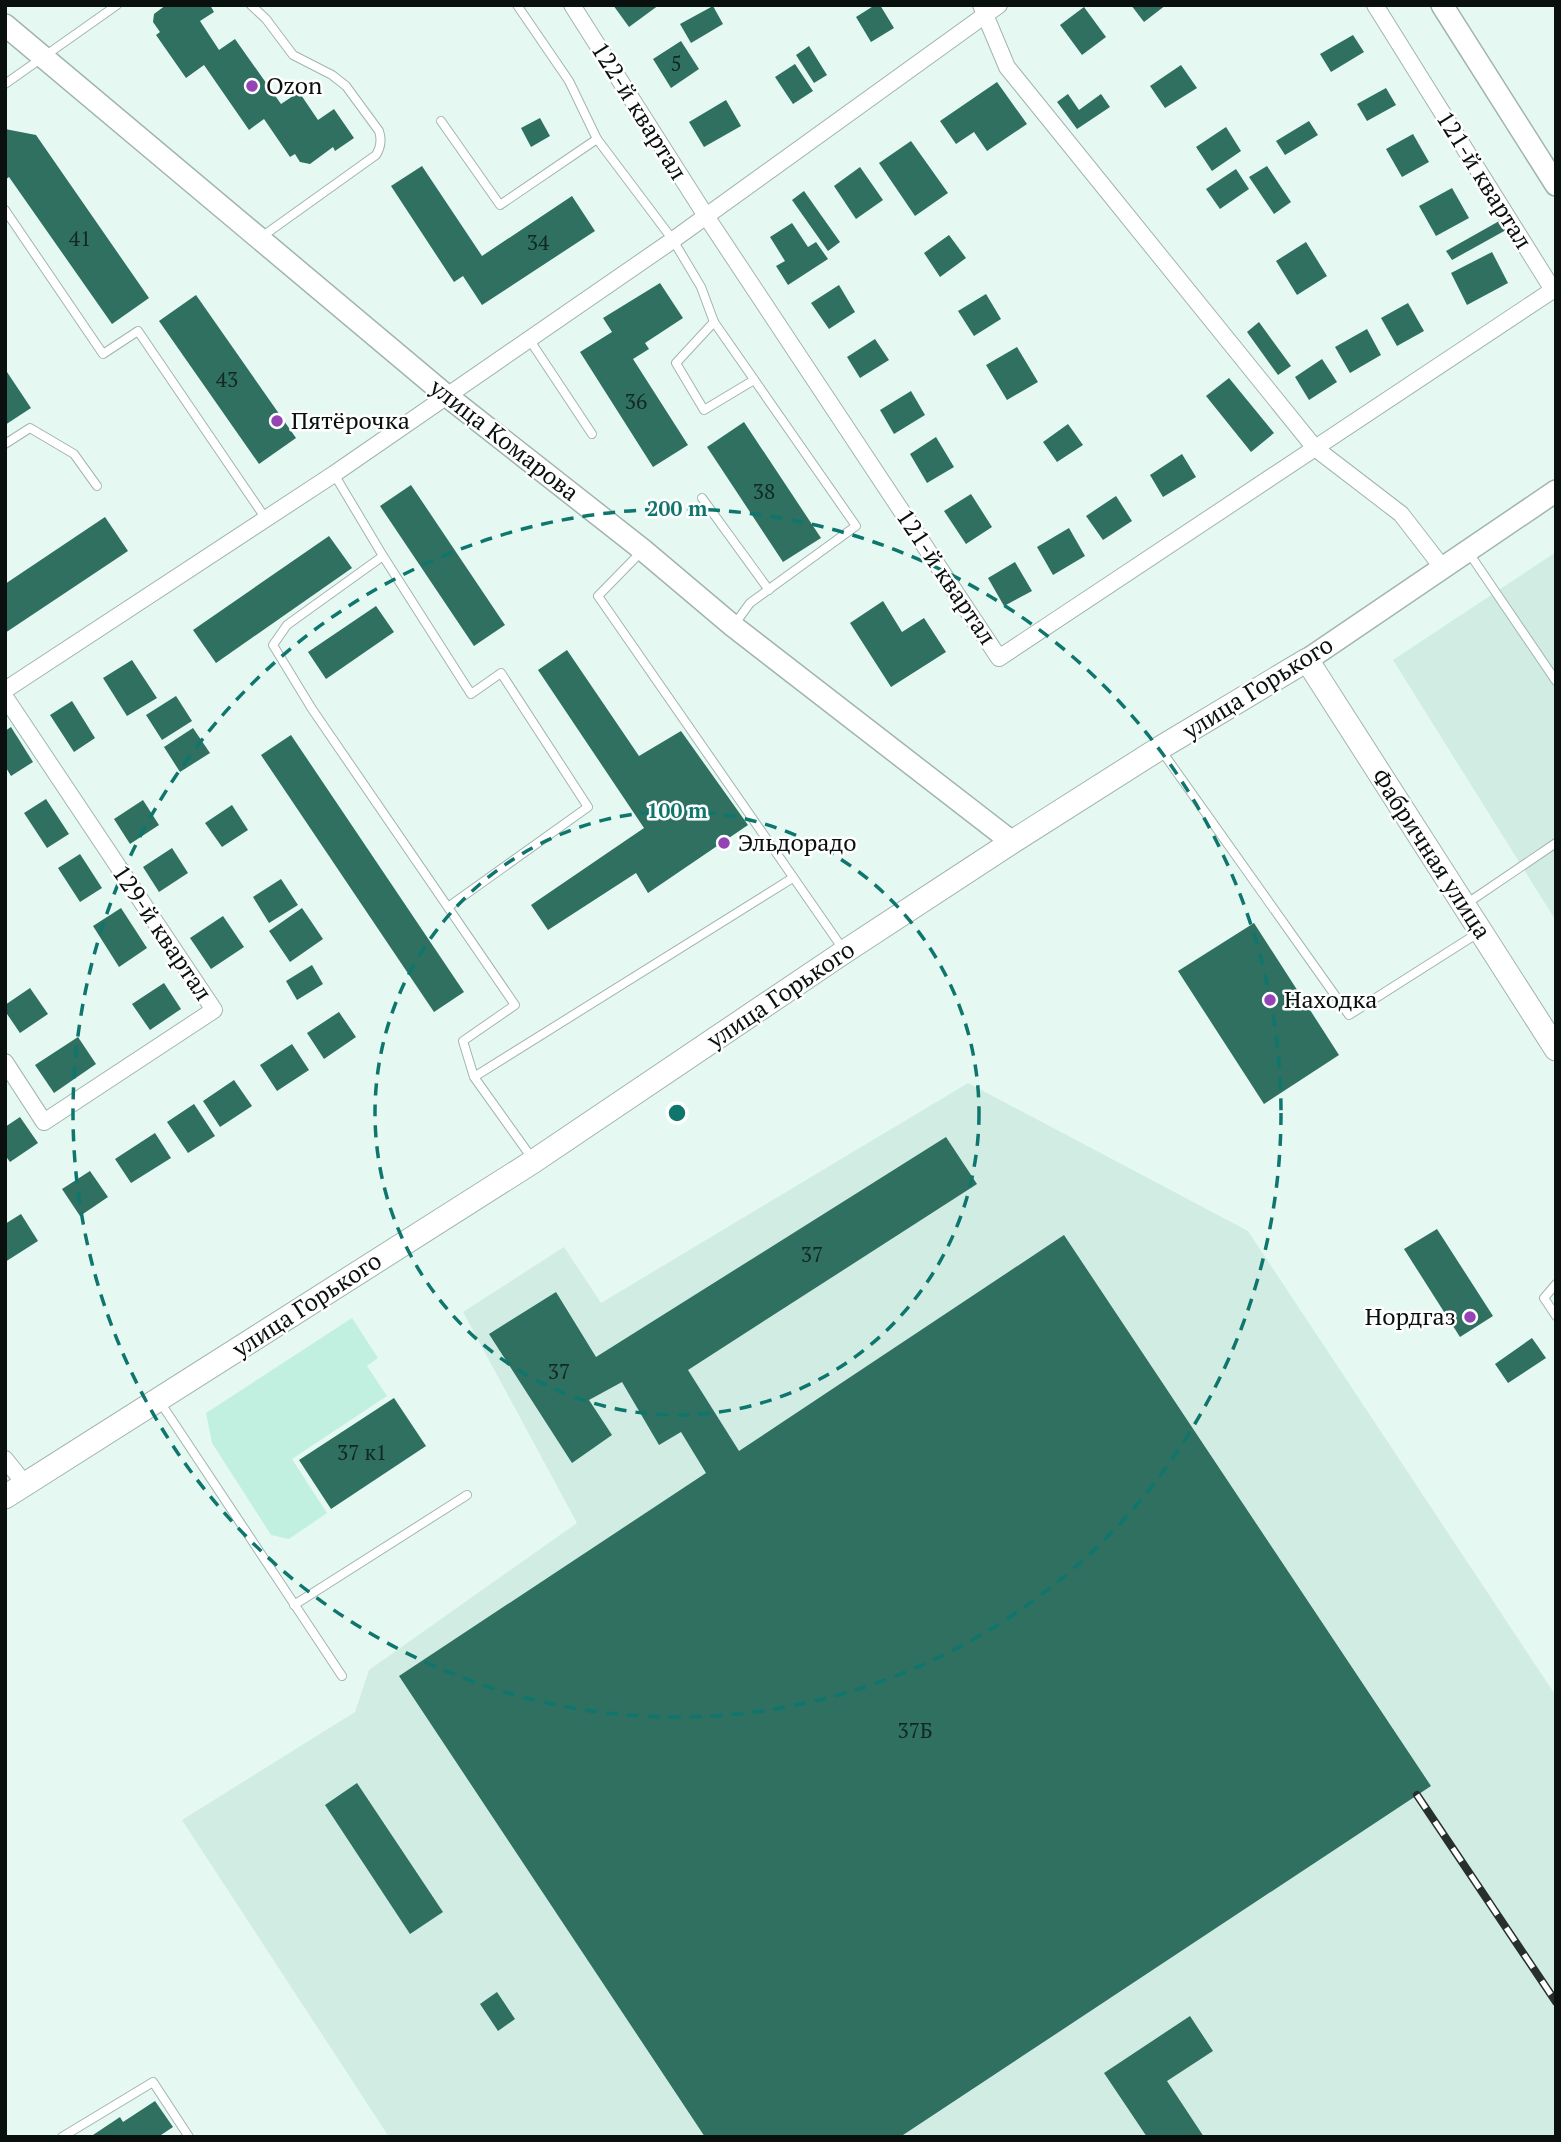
<svg xmlns="http://www.w3.org/2000/svg" width="1561" height="2142" font-family="'PT Serif',serif">
<style>
.built{fill:#d0ece3}
.green{fill:#c1f0e1}
.building{fill:#2f7060}
.lines{fill:none;stroke-linecap:round;stroke-linejoin:round}
.service-casing{stroke:#a1b5ae;stroke-width:10}
.minor-casing{stroke:#a1b5ae;stroke-width:18}
.tertiary-casing{stroke:#a1b5ae;stroke-width:24}
.secondary-casing{stroke:#a1b5ae;stroke-width:25}
.service{stroke:#fff;stroke-width:8}
.minor{stroke:#fff;stroke-width:16}
.tertiary{stroke:#fff;stroke-width:21}
.secondary{stroke:#fff;stroke-width:23}
.rail-casing{stroke:#27302d;stroke-width:8}
.rail{stroke:#fff;stroke-width:5;stroke-dasharray:16;stroke-linecap:butt}
.ring{fill:none;stroke:#0f766e;stroke-width:3.5;stroke-dasharray:12 9}
.poi-dot{fill:#9444b4;stroke:#fff;stroke-width:2.5}
.labels{text-anchor:middle;stroke-width:5;stroke-linejoin:round;paint-order:stroke}
.number-label{font-size:21px;fill:#122822}
.poi-label{font-size:24px;fill:#09100e;stroke:#fff;text-anchor:start}
.street-label{font-size:24px;fill:#09100e;stroke:#fff}
.centre{fill:#0f766e;stroke:#fff;stroke-width:3.5}
.ring-label{font-size:21px;text-anchor:middle;font-weight:bold;fill:#0f766e;stroke:#fff;stroke-width:5;stroke-linejoin:round;paint-order:stroke}
</style>
<rect width="100%" height="100%" fill="#e5f9f2"/>
<g class="built">
<polygon points="1556,552 1556,921 1393,660"/>
<polygon points="968,1083 1248,1231 1556,1696 1556,2137 389,2137 182,1820 355,1712 369,1670 577,1523 463,1312 564,1247 601,1303"/>
</g>
<polygon class="green" points="352,1318 378,1358 367,1366 387,1396 292,1459 327,1513 289,1539 271,1535 212,1443 206,1413"/>
<g class="building">
<polygon points="166,5 210,5 214,12 200,21 219,50 235,39 281,104 299,92 318,120 334,109 354,138 335,151 333,147 310,164 300,162 295,154 290,157 264,119 249,130 204,65 186,78 156,35 160,32 153,22 154,14"/>
<polygon points="613,5 659,5 629,27"/>
<polygon points="875,5 880,5 894,28 871,42 856,17"/>
<polygon points="1131,5 1166,5 1144,22"/>
<polygon points="713,6 723,24 691,43 680,24"/>
<polygon points="1084,7 1106,37 1082,55 1060,25"/>
<polygon points="1353,35 1364,52 1331,72 1320,54"/>
<polygon points="681,41 699,69 671,88 653,59"/>
<polygon points="809,46 827,75 814,83 796,55"/>
<polygon points="795,64 813,91 793,104 775,77"/>
<polygon points="1181,65 1197,88 1165,108 1150,86"/>
<polygon points="997,82 1027,124 987,151 974,132 956,144 940,121"/>
<polygon points="1386,88 1396,105 1367,121 1357,104"/>
<polygon points="1068,94 1079,110 1101,94 1110,107 1077,129 1057,102"/>
<polygon points="726,100 741,126 704,147 689,122"/>
<polygon points="540,118 550,136 531,147 521,128"/>
<polygon points="1309,121 1318,135 1285,155 1276,141"/>
<polygon points="1226,127 1241,151 1212,171 1196,147"/>
<polygon points="5,129 36,135 149,298 112,324 9,177 5,180"/>
<polygon points="1413,134 1429,162 1402,177 1386,149"/>
<polygon points="911,141 948,193 915,216 879,163"/>
<polygon points="422,166 482,256 572,196 595,231 482,305 463,276 454,282 391,186"/>
<polygon points="1267,166 1291,202 1274,214 1249,177"/>
<polygon points="860,167 883,200 856,219 834,186"/>
<polygon points="1236,169 1249,189 1220,209 1206,189"/>
<polygon points="1452,188 1469,218 1436,236 1419,206"/>
<polygon points="804,191 840,242 828,251 792,200"/>
<polygon points="1501,220 1506,230 1452,260 1446,251"/>
<polygon points="792,223 808,247 816,242 828,259 788,285 776,266 785,261 770,237"/>
<polygon points="949,235 966,258 940,277 924,253"/>
<polygon points="1306,242 1327,276 1297,295 1276,261"/>
<polygon points="1492,252 1508,283 1467,305 1451,273"/>
<polygon points="660,283 683,318 645,343 649,349 633,359 688,445 653,467 580,352 612,332 603,318"/>
<polygon points="839,285 855,312 829,329 811,303"/>
<polygon points="986,294 1001,319 974,336 958,311"/>
<polygon points="196,295 296,438 259,464 159,321"/>
<polygon points="1408,303 1424,331 1397,346 1381,318"/>
<polygon points="1259,322 1291,366 1278,375 1247,332"/>
<polygon points="1367,329 1381,355 1350,373 1335,347"/>
<polygon points="875,339 889,360 860,378 847,357"/>
<polygon points="1017,347 1038,382 1007,400 986,365"/>
<polygon points="1322,359 1337,382 1309,400 1295,377"/>
<polygon points="5,369 31,408 5,425"/>
<polygon points="1229,378 1274,433 1251,452 1206,396"/>
<polygon points="911,391 925,415 894,434 880,410"/>
<polygon points="744,422 821,538 783,562 707,447"/>
<polygon points="1068,424 1083,445 1057,462 1043,442"/>
<polygon points="936,437 954,467 927,483 910,454"/>
<polygon points="1182,454 1196,477 1163,497 1150,475"/>
<polygon points="411,485 505,625 474,646 380,506"/>
<polygon points="971,494 992,527 966,544 944,511"/>
<polygon points="1116,496 1132,521 1103,540 1086,516"/>
<polygon points="105,517 128,551 5,633 5,584"/>
<polygon points="1069,528 1085,556 1053,575 1037,547"/>
<polygon points="329,536 352,568 216,663 193,630"/>
<polygon points="1015,562 1032,591 1004,606 988,578"/>
<polygon points="883,601 902,632 924,618 946,652 891,687 850,623"/>
<polygon points="376,606 394,632 326,679 308,652"/>
<polygon points="567,650 639,756 681,731 748,825 648,893 636,873 548,930 531,905 644,828 538,670"/>
<polygon points="132,660 157,698 127,716 103,678"/>
<polygon points="176,696 192,721 162,740 146,715"/>
<polygon points="72,701 95,738 74,752 50,715"/>
<polygon points="11,727 33,762 11,776 5,766 5,731"/>
<polygon points="193,728 210,753 180,772 164,747"/>
<polygon points="291,735 464,992 434,1012 261,755"/>
<polygon points="46,799 69,834 47,848 24,813"/>
<polygon points="143,800 159,825 130,844 114,819"/>
<polygon points="232,805 248,830 222,847 205,823"/>
<polygon points="172,848 188,873 159,892 143,867"/>
<polygon points="80,854 102,888 80,902 58,868"/>
<polygon points="281,879 298,905 269,923 253,897"/>
<polygon points="121,908 147,948 119,967 93,926"/>
<polygon points="302,908 323,939 290,962 269,931"/>
<polygon points="223,916 244,947 211,969 190,938"/>
<polygon points="1254,923 1339,1055 1264,1104 1178,971"/>
<polygon points="312,965 323,984 297,1000 286,981"/>
<polygon points="164,983 181,1009 150,1030 132,1004"/>
<polygon points="30,988 48,1014 20,1033 5,1011 5,1005"/>
<polygon points="339,1012 356,1037 324,1059 307,1033"/>
<polygon points="78,1037 96,1064 54,1093 35,1065"/>
<polygon points="292,1044 309,1070 277,1091 260,1065"/>
<polygon points="234,1080 252,1106 220,1127 203,1101"/>
<polygon points="194,1104 215,1136 188,1153 167,1122"/>
<polygon points="20,1117 38,1143 10,1162 5,1155 5,1127"/>
<polygon points="155,1133 171,1158 131,1183 115,1159"/>
<polygon points="946,1137 977,1184 688,1370 739,1451 1064,1235 1431,1786 900,2137 705,2137 399,1676 706,1473 681,1432 659,1445 622,1382 589,1400 612,1435 572,1463 489,1334 556,1292 596,1357"/>
<polygon points="90,1171 108,1197 80,1216 62,1189"/>
<polygon points="21,1214 38,1241 5,1262 5,1224"/>
<polygon points="1437,1229 1493,1316 1460,1337 1404,1249"/>
<polygon points="1532,1338 1546,1358 1508,1383 1495,1364"/>
<polygon points="394,1398 426,1446 331,1509 299,1460"/>
<polygon points="357,1783 443,1912 410,1934 325,1805"/>
<polygon points="497,1992 515,2019 498,2031 480,2004"/>
<polygon points="1190,2016 1213,2051 1167,2081 1204,2137 1147,2137 1104,2073"/>
<polygon points="155,2101 173,2127 158,2137 90,2137 120,2117 123,2122"/>
</g>
<g class="lines">
<g class="service-casing">
<g id="service">
<path d="M251 5 266 19 293 55 332 75 346 86 379 131C382 140 381 147 376 155L260 238"/>
<polyline points="517,5 569,81 597,139"/>
<polyline points="5,84 117,5"/>
<polyline points="441,121 500,205 597,139 673,240 701,287 714,322 856,526 750,603 734,625"/>
<polyline points="5,210 103,354 138,331 266,519"/>
<polyline points="714,322 676,363 704,410 754,380"/>
<polyline points="529,339 592,434"/>
<polyline points="5,444 30,428 74,454 97,486"/>
<polyline points="334,474 383,556 287,625 273,645 312,709 515,1005 463,1041 474,1077 534,1161"/>
<polyline points="702,498 769,590"/>
<polyline points="643,550 598,596 843,949"/>
<polyline points="1469,553 1556,681"/>
<polyline points="383,556 471,694 501,673 588,807 448,907"/>
<polyline points="1161,750 1349,1015 1478,933"/>
<polyline points="1466,904 1556,843"/>
<polyline points="474,1077 791,879"/>
<polyline points="1556,1284 1544,1298 1556,1316"/>
<polyline points="160,1402 342,1676"/>
<polyline points="294,1605 467,1495"/>
<polyline points="62,2137 153,2082 189,2137"/>
</g>
</g>
<g class="minor-casing">
<g id="minor">
<polyline points="572,5 706,216 999,658 1553,290 1375,5"/>
<polyline points="981,5 1007,67 1315,448 1401,514 1442,567"/>
<polyline points="5,690 334,474 673,240 999,5"/>
<polyline points="5,697 214,1010 44,1122 5,1062"/>
<polyline points="5,1459 25,1484"/>
</g>
</g>
<g class="tertiary-casing">
<g id="tertiary">
<polyline points="1442,5 1556,185"/>
<polyline points="5,25 447,396 643,550 733,626 1012,842"/>
<polyline points="1307,660 1556,491"/>
</g>
</g>
<g class="secondary-casing">
<polyline id="secondary" points="5,1497 534,1161 844,952 1012,842 1160,748 1307,660 1556,1049"/>
</g>
<use href="#service" class="service"/>
<use href="#minor" class="minor"/>
<use href="#tertiary" class="tertiary"/>
<use href="#secondary" class="secondary"/>
<g class="rail-casing">
<polyline id="rail" points="1417,1795 1556,2002"/>
</g>
<use href="#rail" class="rail"/>
</g>
<g class="ring">
<circle cx="677" cy="1113" r="302"/>
<circle cx="677" cy="1113" r="604"/>
</g>
<g class="poi-dot">
<circle cx="252" cy="86" r="7"/>
<circle cx="277" cy="421" r="7"/>
<circle cx="724" cy="843" r="7"/>
<circle cx="1270" cy="1000" r="7"/>
<circle cx="1470" cy="1317" r="7"/>
</g>
<g class="labels">
<g class="number-label">
<text x="676" y="71">5</text>
<text x="80" y="246">41</text>
<text x="538" y="250">34</text>
<text x="227" y="387">43</text>
<text x="636" y="409">36</text>
<text x="764" y="499">38</text>
<text x="812" y="1262">37</text>
<text x="559" y="1379">37</text>
<text x="362" y="1460">37 к1</text>
<text x="915" y="1738">37Б</text>
</g>
<g class="poi-label">
<text x="266" y="94">Ozon</text>
<text x="291" y="429">Пятёрочка</text>
<text x="738" y="851">Эльдорадо</text>
<text x="1284" y="1008">Находка</text>
<text x="1456" y="1325" text-anchor="end">Нордгаз</text>
</g>
<g class="street-label">
<text transform="translate(639 111) rotate(58)" y="8">122-й квартал</text>
<text transform="translate(1484 180) rotate(58)" y="8">121-й квартал</text>
<text transform="translate(504 440) rotate(38)" y="8">улица Комарова</text>
<text transform="translate(946 577) rotate(56)" y="8">121-й квартал</text>
<text transform="translate(1258 688) rotate(-32)" y="8">улица Горького</text>
<text transform="translate(1431 854) rotate(57)" y="8">Фабричная улица</text>
<text transform="translate(162 933) rotate(56)" y="8">129-й квартал</text>
<text transform="translate(781 995) rotate(-34)" y="8">улица Горького</text>
<text transform="translate(307 1305) rotate(-33)" y="8">улица Горького</text>
</g>
</g>
<circle cx="677" cy="1113" r="10" class="centre"/>
<g class="ring-label">
<text x="677" y="516">200 m</text>
<text x="677" y="818">100 m</text>
</g>
<rect width="1561" height="2142" fill="none" stroke="#09100e" stroke-width="14"/>
</svg>
